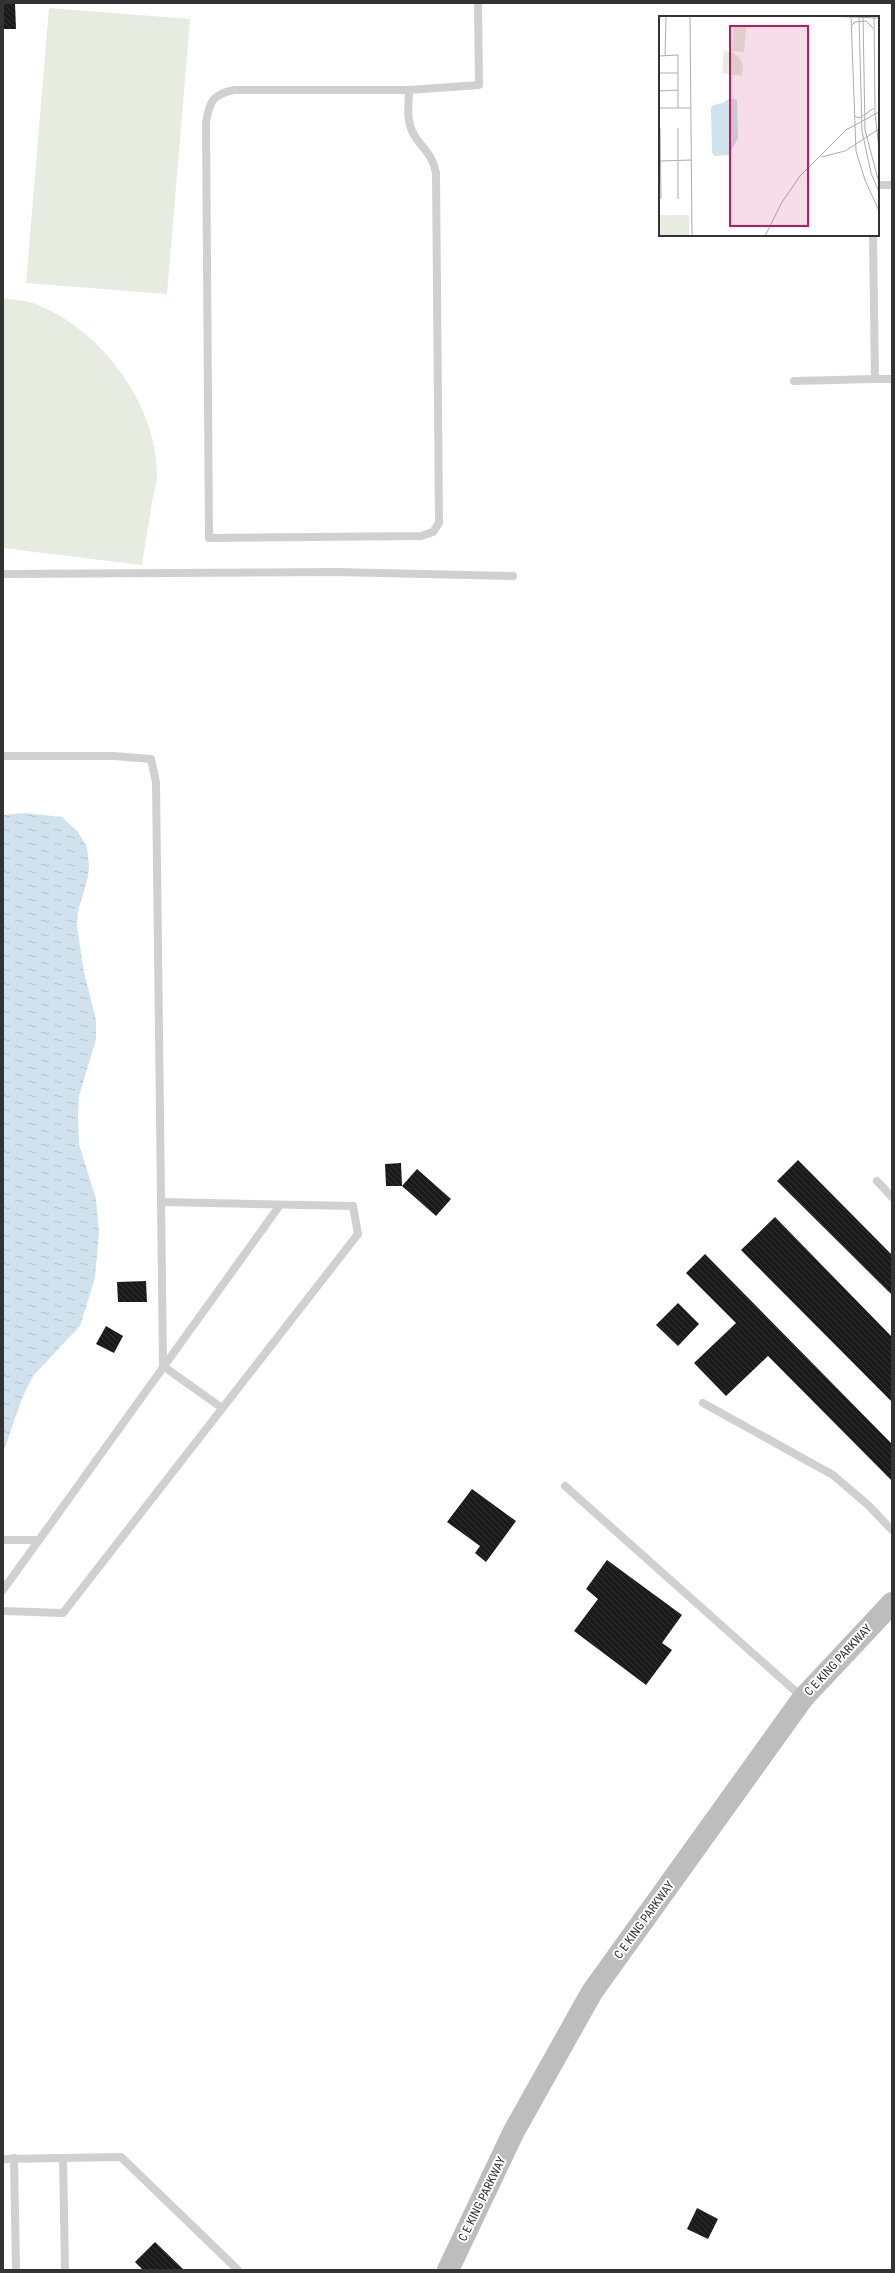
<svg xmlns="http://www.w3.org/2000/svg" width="895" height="2273" font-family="'Roboto Condensed',sans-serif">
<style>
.garden{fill:#e6ecdf}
.water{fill:url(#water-ripples)}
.building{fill:url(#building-back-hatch)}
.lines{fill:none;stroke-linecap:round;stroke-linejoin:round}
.lane{stroke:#d0d0d0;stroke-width:8}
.secondary{stroke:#bdbdbd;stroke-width:22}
.labels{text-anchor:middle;stroke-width:4;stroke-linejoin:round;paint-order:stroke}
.street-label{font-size:12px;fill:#333;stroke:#fff}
.inset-road{fill:none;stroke:#adadad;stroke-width:1}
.view{fill:#c2185b;fill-opacity:0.15;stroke:#c2185b;stroke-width:2}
.inset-edge{fill:none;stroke:#333;stroke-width:2}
</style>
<defs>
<pattern id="water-ripples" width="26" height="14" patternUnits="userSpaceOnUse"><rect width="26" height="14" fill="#cfe2ee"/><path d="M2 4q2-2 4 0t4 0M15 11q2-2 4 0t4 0" fill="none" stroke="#b2c2cd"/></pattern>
<pattern id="building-back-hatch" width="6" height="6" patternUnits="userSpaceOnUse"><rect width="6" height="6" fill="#1a1a1a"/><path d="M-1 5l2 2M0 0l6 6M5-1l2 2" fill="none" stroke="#333"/></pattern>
</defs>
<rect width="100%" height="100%" fill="#fff"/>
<g class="garden">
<polygon points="49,8 190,19 167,294 26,283"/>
<path d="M3 298C13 300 24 300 33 303 100 328 156 402 157 474 157 483 154 493 152 501 149 523 145 544 142 565L3 548Z"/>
</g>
<polygon class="water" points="25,813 62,817 78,832 87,847 89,865 88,877 78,911 77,926 84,972 96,1020 96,1039 79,1096 78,1116 79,1144 96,1199 99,1232 95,1278 80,1326 33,1376 22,1398 3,1453 3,815"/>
<g class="building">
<polygon points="3,3 15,3 16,29 3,29"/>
<polygon points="798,1160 892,1255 892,1295 777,1181"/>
<polygon points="401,1163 402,1186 386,1186 385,1164"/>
<polygon points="417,1169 451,1199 436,1216 402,1186"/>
<polygon points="775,1217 892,1337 892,1402 741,1250"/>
<polygon points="705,1254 892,1444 892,1481 768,1356 726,1396 694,1363 736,1323 686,1273"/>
<polygon points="146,1281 147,1302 118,1302 117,1282"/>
<polygon points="678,1303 699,1324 678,1346 656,1325"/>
<polygon points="106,1326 123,1336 114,1353 96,1344"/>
<polygon points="472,1489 516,1521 486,1562 475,1553 480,1546 447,1522"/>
<polygon points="607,1560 682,1615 662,1643 672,1650 646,1685 574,1631 598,1599 586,1589"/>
<polygon points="697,2208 718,2219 708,2239 687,2229"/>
<polygon points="155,2242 184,2270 143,2270 135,2262"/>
</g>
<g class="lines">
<g class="lane">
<path d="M409 90C409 104 406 118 412 131 419 147 432 151 436 173L439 523 433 532 421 536 209 538 206 123C209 102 213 94 234 90H409L479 85 478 3"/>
<polyline points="878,185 892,185"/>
<polyline points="873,235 875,379 892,379"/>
<polyline points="794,381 875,379"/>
<polyline points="3,574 336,572 513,576"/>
<polyline points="3,756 113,756 151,759 156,782 163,1366 222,1408"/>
<polyline points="877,1181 892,1197"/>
<polyline points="703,1403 833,1475 868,1505 892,1530"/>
<polyline points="565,1486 803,1698"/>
<polyline points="3,1540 38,1540"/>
<polyline points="3,1590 280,1205"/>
<polyline points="3,1611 63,1613 358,1234 353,1206 161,1202"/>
<polyline points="14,2158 16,2270"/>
<polyline points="63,2158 65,2270"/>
<polyline points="3,2159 121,2157 238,2270"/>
</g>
<polyline class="secondary" points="448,2270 514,2131 592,1992 803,1698 892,1603"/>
</g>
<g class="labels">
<g class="street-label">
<text transform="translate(838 1660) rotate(-47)" y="4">C E KING PARKWAY</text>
<text transform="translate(644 1920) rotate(-54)" y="4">C E KING PARKWAY</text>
<text transform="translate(482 2199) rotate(-64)" y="4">C E KING PARKWAY</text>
</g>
</g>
<g transform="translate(659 16)">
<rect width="220" height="220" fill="#fff"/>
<path d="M0 199H30V220H0Z" fill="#e6ecdf"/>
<path d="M75 10 87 11 85 36 73 35ZM65 35 73 36 81 42 84 50 83 60 63 57Z" fill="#e6ecdf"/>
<path d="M71 82 78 84 79 122 70 139 55 140 53 136 52 92 54 89 64 87Z" fill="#cfe2ee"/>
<path class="inset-road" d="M31 0 33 220M165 0 220 2M192 0 197 135 206 164 220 195M200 0 203 115 212 157 220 176M204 0 206 114 220 167M215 0 216 97 220 133M192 10 196 6 207 5 214 12M0 40 19 39V92M6 40 7 0M0 57H19M0 75 19 74M0 92H32M195 100 201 102 215 92M1 112 2 183M19 112V183M162 141 186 135 220 113M1 145 32 144M106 220 123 186 141 160 187 114 220 96"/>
<path class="view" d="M71 10H149V210H71Z"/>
<rect width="220" height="220" class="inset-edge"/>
</g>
<rect width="895" height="2273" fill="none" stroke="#333333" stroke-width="8"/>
</svg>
